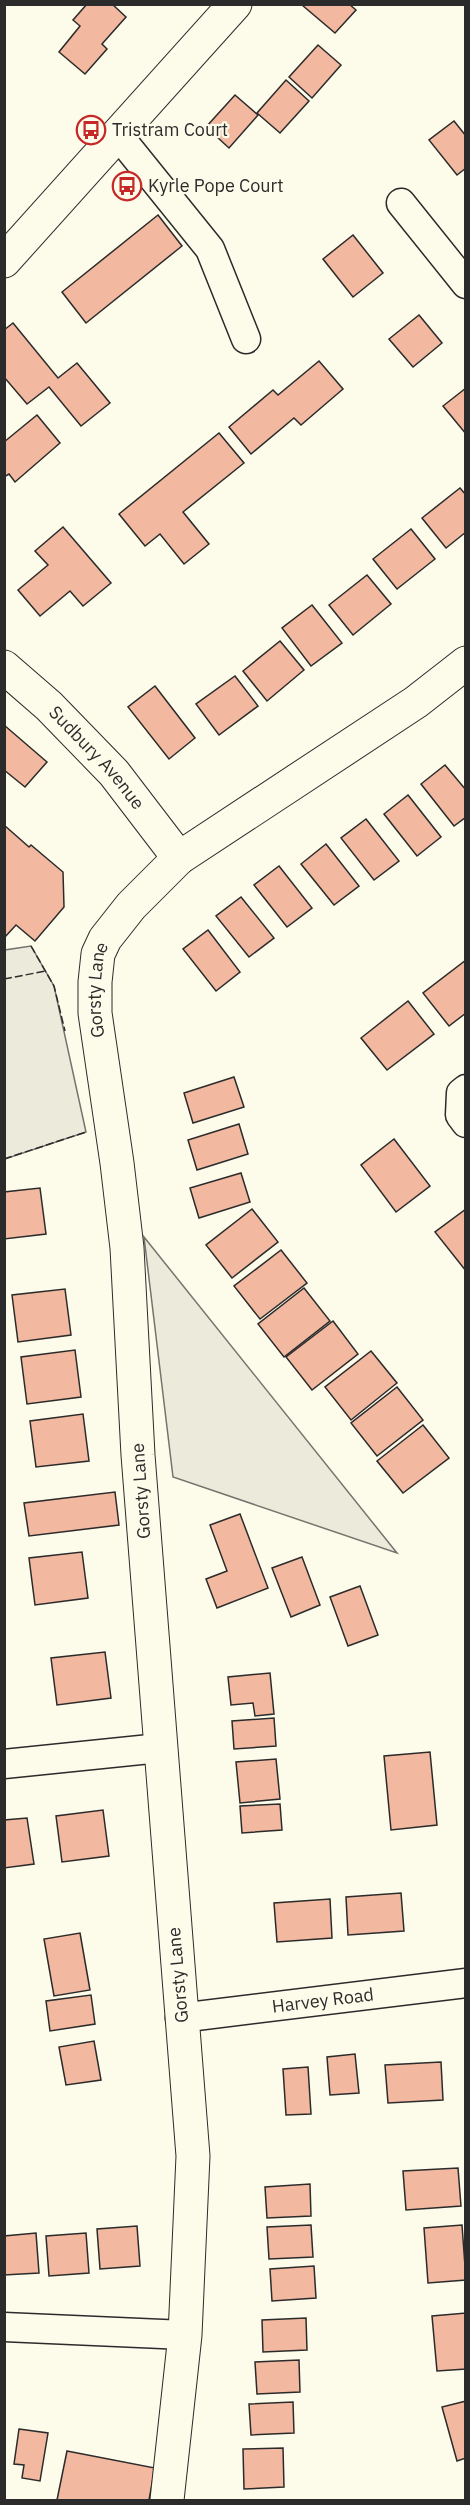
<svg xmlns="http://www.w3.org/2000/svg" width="470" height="2505" font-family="'IBM Plex Sans',sans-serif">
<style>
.green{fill:#ecebdb;stroke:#74746e;stroke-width:1.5}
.building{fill:#f2b8a0;stroke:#2b2b2b;stroke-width:1.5}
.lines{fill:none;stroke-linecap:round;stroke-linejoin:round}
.minor-casing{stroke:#2b2b2b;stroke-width:31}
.tertiary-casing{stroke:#2b2b2b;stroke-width:35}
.minor{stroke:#fdfbea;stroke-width:28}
.tertiary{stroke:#fdfbea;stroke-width:33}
.fence{stroke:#2b2b2b;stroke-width:1.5;stroke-dasharray:8 3;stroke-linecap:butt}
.labels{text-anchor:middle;stroke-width:4.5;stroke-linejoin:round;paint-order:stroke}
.poi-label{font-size:18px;fill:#2b2b2b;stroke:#fdfbea;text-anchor:start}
.street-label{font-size:18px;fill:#2b2b2b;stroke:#fdfbea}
</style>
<rect width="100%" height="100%" fill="#fdfbea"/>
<g class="green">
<polygon points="31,946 54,986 86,1132 5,1159 5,950"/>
<polygon points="144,1237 397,1553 173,1477"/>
</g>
<g class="building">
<polygon points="87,4 112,4 126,17 102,44 107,49 85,74 59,52 80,26 73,20"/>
<polygon points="349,4 356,10 335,33 302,5"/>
<polygon points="318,45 341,65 312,98 289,77"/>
<polygon points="286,80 309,101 280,133 257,113"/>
<polygon points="235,95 258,115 229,148 206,127"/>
<polygon points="454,121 466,136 466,168 457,175 429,140"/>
<polygon points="158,215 182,246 86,323 62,292"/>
<polygon points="353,235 383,273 353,297 323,259"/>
<polygon points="419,315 442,343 413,367 389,339"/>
<polygon points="13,323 58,378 77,363 110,403 81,426 49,387 27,404 4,377 4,330"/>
<polygon points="319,361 343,389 301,425 294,418 251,454 229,427 273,390 278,395"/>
<polygon points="466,388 466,434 443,406"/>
<polygon points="37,415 60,443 15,482 9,474 4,477 4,442"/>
<polygon points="219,433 244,463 183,512 209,544 184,564 160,534 145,546 119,514"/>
<polygon points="460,488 466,495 466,532 446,548 422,518"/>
<polygon points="63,527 111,583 83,606 70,591 40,616 18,590 48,565 35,551"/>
<polygon points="411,529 435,559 397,589 373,559"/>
<polygon points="367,575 391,604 353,635 329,605"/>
<polygon points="312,605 342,643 311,666 282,628"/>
<polygon points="280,641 304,670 267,701 243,671"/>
<polygon points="235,676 258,706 219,735 196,704"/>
<polygon points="155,686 195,738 169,759 128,707"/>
<polygon points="4,725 47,762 25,787 4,770"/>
<polygon points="445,765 466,790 466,817 454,826 421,784"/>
<polygon points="408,795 441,837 417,856 384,814"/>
<polygon points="366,819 399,861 374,880 341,838"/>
<polygon points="4,825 29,847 31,845 63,872 64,907 35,941 16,925 4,938"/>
<polygon points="326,844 359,886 334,905 301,864"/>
<polygon points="279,866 312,908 287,927 254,885"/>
<polygon points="241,897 274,938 249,957 216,916"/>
<polygon points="208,930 240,972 216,991 183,949"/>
<polygon points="466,960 466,1013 449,1026 423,993"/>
<polygon points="408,1001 434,1034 387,1070 361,1038"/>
<polygon points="234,1077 244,1107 193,1123 184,1093"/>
<polygon points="239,1124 248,1154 197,1170 188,1140"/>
<polygon points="394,1139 430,1186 396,1212 361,1165"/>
<polygon points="241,1173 250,1202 199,1218 190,1188"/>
<polygon points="40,1188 46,1234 4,1239 4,1192"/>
<polygon points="252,1209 278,1242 232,1278 206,1245"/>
<polygon points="466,1209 466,1271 435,1232"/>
<polygon points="281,1250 307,1283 260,1319 234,1286"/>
<polygon points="304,1288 330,1321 284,1357 258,1324"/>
<polygon points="65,1289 71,1335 18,1342 12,1295"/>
<polygon points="333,1321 358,1354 312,1390 286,1357"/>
<polygon points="75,1350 81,1397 27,1404 21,1357"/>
<polygon points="371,1351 397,1383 351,1420 325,1387"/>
<polygon points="397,1387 423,1420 377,1456 351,1423"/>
<polygon points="83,1414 89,1461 36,1467 30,1421"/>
<polygon points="423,1425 449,1458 403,1493 377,1461"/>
<polygon points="115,1492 119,1525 29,1536 24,1503"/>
<polygon points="240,1514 268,1588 217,1608 206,1579 227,1571 210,1525"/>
<polygon points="82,1552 88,1598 35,1605 29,1558"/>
<polygon points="302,1557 320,1605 291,1617 272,1568"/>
<polygon points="360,1586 378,1635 348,1646 330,1597"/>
<polygon points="105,1652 111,1698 57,1705 51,1658"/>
<polygon points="270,1673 274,1714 255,1716 253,1703 231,1705 228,1677"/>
<polygon points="274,1718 276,1746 234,1749 232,1721"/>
<polygon points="430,1752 437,1825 391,1830 384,1756"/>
<polygon points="276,1759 280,1799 240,1803 236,1762"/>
<polygon points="280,1804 282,1830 242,1833 240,1806"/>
<polygon points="103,1810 109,1856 62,1862 56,1816"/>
<polygon points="27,1818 34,1864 4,1868 4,1820"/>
<polygon points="401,1893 404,1931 348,1935 346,1897"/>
<polygon points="330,1899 332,1938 277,1942 274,1903"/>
<polygon points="80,1933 90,1990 54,1996 44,1939"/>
<polygon points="91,1995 95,2024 50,2031 46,2001"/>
<polygon points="94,2041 101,2080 66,2085 59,2047"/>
<polygon points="355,2054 359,2093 330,2095 327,2057"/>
<polygon points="441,2062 443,2100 388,2103 385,2065"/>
<polygon points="308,2067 311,2114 286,2115 283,2069"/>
<polygon points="458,2168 461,2206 406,2210 403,2171"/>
<polygon points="310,2184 311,2216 267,2218 265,2187"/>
<polygon points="311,2225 313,2257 269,2259 267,2227"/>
<polygon points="462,2225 466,2280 428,2283 424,2228"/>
<polygon points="137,2226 140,2266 100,2269 97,2229"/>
<polygon points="36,2233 39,2273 4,2275 4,2236"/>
<polygon points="86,2233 89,2273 49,2276 46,2236"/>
<polygon points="314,2266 316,2298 272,2301 270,2269"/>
<polygon points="466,2313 466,2369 437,2371 432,2316"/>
<polygon points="306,2318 307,2350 263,2352 262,2320"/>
<polygon points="299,2360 300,2392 257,2394 255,2362"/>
<polygon points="466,2401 466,2458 457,2461 442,2407"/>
<polygon points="293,2402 294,2433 251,2435 249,2404"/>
<polygon points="19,2429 48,2433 40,2481 22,2478 24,2465 14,2464"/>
<polygon points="283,2448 284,2487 244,2489 243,2449"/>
<polygon points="67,2451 155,2468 149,2500 57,2500"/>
</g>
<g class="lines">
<g class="minor-casing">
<g id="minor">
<polyline points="118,135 210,249 246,339"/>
<polyline points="401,203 466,284"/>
<polyline points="466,1089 461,1093 460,1115 466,1123"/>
<polyline points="4,1764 160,1748"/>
<path id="s1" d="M180 2018 466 1983"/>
<polyline points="4,2327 185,2335"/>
</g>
</g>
<g class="tertiary-casing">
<g id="tertiary">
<polyline points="4,261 235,4"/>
<path id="s2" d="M4 667 49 706 114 773 179 858"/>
<path id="s3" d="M167 2500 185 2335 193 2156 138 1455 127 1248 117 1163 95 1013V982L98 954 105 939 131 906 179 858 416 702 466 663"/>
</g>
</g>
<use href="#minor" class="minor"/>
<use href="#tertiary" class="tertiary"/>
<g class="fence">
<polyline points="31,946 54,986 65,1031"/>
<polyline points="4,979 46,971"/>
<polyline points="4,1159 86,1132"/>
</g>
</g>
<defs>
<g id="bus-ring" transform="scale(1.5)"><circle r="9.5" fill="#fdfbea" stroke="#c62828" stroke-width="1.5"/><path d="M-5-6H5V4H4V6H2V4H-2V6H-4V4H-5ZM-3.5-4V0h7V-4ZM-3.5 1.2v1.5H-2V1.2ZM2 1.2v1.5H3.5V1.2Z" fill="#c62828"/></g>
</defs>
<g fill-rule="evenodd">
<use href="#bus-ring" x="91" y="130"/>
<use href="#bus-ring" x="127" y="186"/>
</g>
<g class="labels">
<g class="poi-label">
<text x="112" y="136">Tristram Court</text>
<text x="148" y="192">Kyrle Pope Court</text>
</g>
<g class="street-label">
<text dy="6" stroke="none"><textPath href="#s2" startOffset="130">Sudbury Avenue</textPath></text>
<text dy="6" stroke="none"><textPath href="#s3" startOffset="1516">Gorsty Lane</textPath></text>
<text transform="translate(141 1491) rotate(-94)" y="6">Gorsty Lane</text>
<text transform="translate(178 1975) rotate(-95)" y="6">Gorsty Lane</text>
<text dy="6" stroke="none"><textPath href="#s1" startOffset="144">Harvey Road</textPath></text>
</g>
</g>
<rect width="470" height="2505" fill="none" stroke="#2b2b2b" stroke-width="12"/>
</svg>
